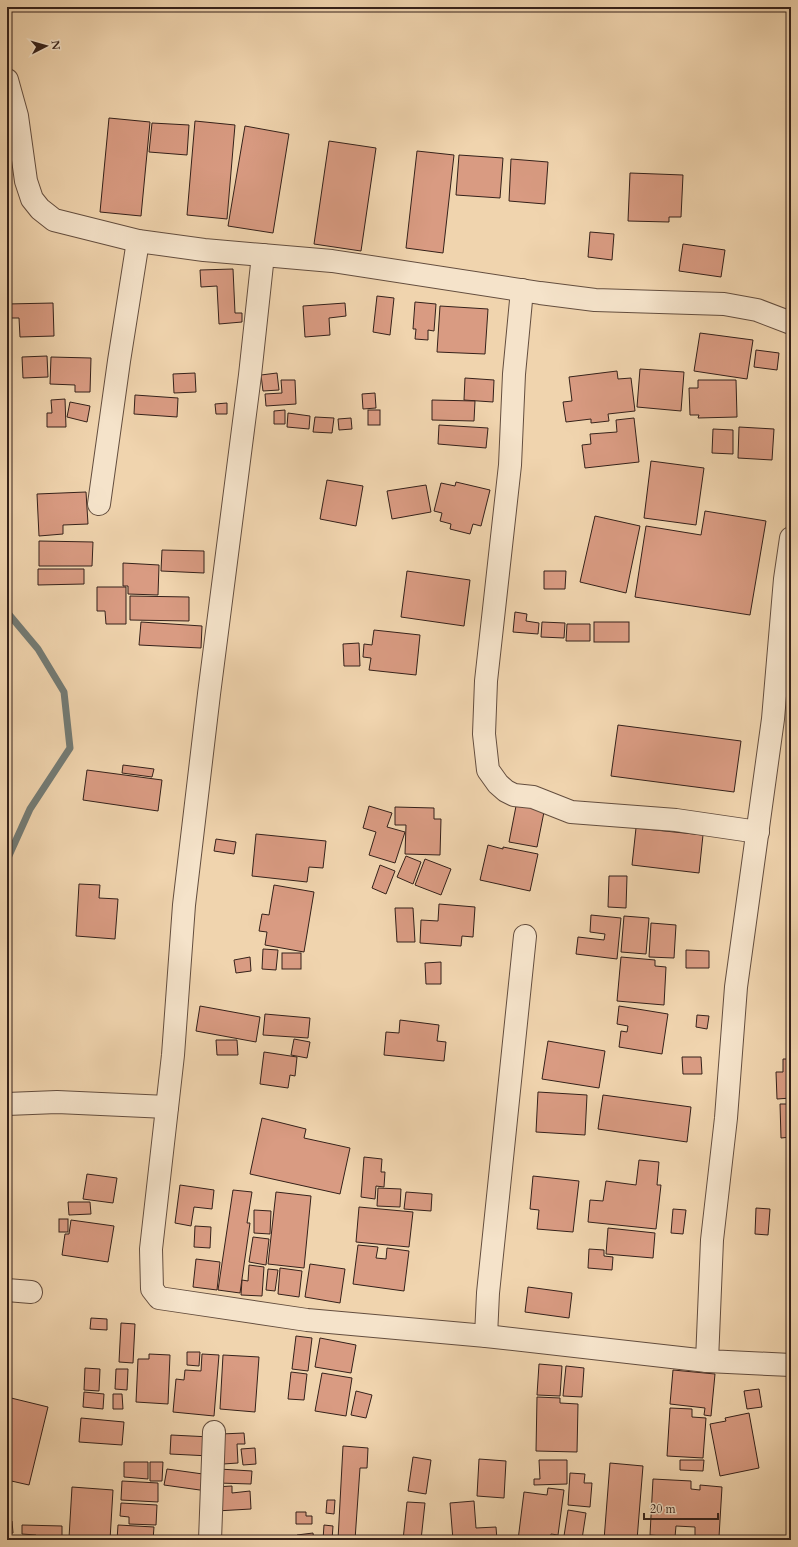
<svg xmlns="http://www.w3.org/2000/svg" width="798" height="1547" font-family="Cardo,serif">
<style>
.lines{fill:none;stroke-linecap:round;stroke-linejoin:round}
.stream{stroke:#737b75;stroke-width:7}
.building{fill:#d99b82;stroke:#35211a}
.minor-casing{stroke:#644e3f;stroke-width:24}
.minor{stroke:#f5e3ca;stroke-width:22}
</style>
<rect width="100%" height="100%" fill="#f0d4ae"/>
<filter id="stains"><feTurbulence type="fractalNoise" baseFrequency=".005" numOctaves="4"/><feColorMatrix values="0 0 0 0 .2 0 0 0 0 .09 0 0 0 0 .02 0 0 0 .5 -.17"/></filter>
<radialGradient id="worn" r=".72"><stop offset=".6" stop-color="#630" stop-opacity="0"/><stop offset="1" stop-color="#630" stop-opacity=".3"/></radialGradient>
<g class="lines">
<polyline class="stream" points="7,612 38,649 64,692 70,748 30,809 7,860"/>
</g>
<g class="building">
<polygon points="109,118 150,122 141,216 100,212"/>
<polygon points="195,121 235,125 227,219 187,215"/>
<polygon points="152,123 189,125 187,155 149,152"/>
<polygon points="245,126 289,134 273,233 228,226"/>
<polygon points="329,141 376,148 361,251 314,244"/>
<polygon points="417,151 454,155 443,253 406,248"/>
<polygon points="459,155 503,158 500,198 456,195"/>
<polygon points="511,159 548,162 545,204 509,201"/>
<polygon points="630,173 683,175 681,217 669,217 669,222 628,221"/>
<polygon points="590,232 614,234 612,260 588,257"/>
<polygon points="683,244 725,250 721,277 679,271"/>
<polygon points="233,269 235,313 242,313 242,322 219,324 217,286 201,287 200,270"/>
<polygon points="377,296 394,298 390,335 373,332"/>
<polygon points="415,302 436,304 434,331 428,330 428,340 415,339 416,329 413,329"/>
<polygon points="53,303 54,336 20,337 19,318 7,318 7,304"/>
<polygon points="345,303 346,316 329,318 330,335 305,337 303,306"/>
<polygon points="440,306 488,309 485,354 437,352"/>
<polygon points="700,333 753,340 747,379 694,371"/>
<polygon points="756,350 779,353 777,370 754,367"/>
<polygon points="47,356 48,377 23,378 22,357"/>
<polygon points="51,357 91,358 90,392 75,392 75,385 50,384"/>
<polygon points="640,369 684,372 681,411 637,407"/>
<polygon points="617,371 618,379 631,378 635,411 608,414 609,421 591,423 591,419 566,422 563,402 572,401 569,377"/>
<polygon points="195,373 196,392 174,393 173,374"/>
<polygon points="277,373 279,390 263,391 261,375"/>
<polygon points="465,378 494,380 493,402 464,400"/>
<polygon points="281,380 295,380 296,404 266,406 265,394 282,393"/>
<polygon points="698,380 736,380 737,417 698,418 699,415 690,415 689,388 698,388"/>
<polygon points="375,393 376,408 363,409 362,394"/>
<polygon points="135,395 178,398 177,417 134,414"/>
<polygon points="65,399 66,427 47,427 47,413 52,413 51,400"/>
<polygon points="432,400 475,401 474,421 432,420"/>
<polygon points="70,402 90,406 87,422 67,417"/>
<polygon points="227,403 227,414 216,414 215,404"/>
<polygon points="285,410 285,424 274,424 274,411"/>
<rect x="368" y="410" width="12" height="15"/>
<polygon points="288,413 310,416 309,429 287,427"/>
<polygon points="315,417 334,418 332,433 313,432"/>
<polygon points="351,418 352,429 339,430 338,419"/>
<polygon points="634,418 639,462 585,468 582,445 591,444 590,434 617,432 616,420"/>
<polygon points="439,425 488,428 486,448 438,444"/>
<polygon points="739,427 774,429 772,460 738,458"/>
<polygon points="713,429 733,430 733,454 712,453"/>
<polygon points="651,461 704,468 696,525 644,518"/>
<polygon points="327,480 363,486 356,526 320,519"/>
<polygon points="456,482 490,490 481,526 473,524 470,534 450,529 451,524 440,521 442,513 434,511 441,483 455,486"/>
<polygon points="426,485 431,512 392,519 387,491"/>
<polygon points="86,492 88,524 63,525 63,534 39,536 37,494"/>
<polygon points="705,511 766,521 750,615 635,597 646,526 701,535"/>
<polygon points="595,516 640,526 626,593 580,582"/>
<polygon points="39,541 93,542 92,566 39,566"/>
<polygon points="162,550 204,551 204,573 161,571"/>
<polygon points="123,563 159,565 158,595 128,594 128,586 123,586"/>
<polygon points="38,569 84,569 84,584 38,585"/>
<polygon points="407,571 470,580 464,626 401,617"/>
<polygon points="544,571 566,571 565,589 544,589"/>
<polygon points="97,587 126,587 126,624 106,624 105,611 97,611"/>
<polygon points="130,596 189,597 189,621 130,620"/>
<polygon points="515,612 527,614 526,621 539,623 538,634 513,632"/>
<polygon points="141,622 202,626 201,648 139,645"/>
<polygon points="542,622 565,623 564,638 541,637"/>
<rect x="594" y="622" width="35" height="20"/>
<polygon points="567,624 590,624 590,641 566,641"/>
<polygon points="374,630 420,635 416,675 369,670 371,658 363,657 364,644 372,645"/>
<polygon points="359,643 360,666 344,666 343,644"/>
<polygon points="618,725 741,741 734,792 611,776"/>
<polygon points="123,765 154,769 152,777 122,773"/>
<polygon points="87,770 162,780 158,811 83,800"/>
<polygon points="517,801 545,807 537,847 509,842"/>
<polygon points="369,806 392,813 387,827 405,832 395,863 369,855 376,832 363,828"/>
<polygon points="395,807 434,808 434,819 441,819 440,855 405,854 406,825 395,825"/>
<polygon points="636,828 703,835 699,873 632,865"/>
<polygon points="256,834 326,841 323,868 309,867 307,882 252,876"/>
<polygon points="216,839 236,842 234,854 214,851"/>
<polygon points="488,845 503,849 503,847 538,854 530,891 480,880"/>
<polygon points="406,856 421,862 413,884 397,877"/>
<polygon points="425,859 451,869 441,895 415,885"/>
<polygon points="380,865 395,871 386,894 372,888"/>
<polygon points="609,876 627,876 626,908 608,907"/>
<polygon points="79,884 100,885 99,898 118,899 115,939 76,936"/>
<polygon points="274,885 314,892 304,952 265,945 267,932 259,931 262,914 269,915"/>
<polygon points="439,904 475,907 473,937 462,936 461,946 420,943 421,920 438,921"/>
<polygon points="395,908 413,908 415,942 397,942"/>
<polygon points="591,915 621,918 617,959 576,954 578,937 604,940 605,934 590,932"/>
<polygon points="624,916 649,918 646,954 621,952"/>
<polygon points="651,923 676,925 674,958 649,957"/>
<polygon points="263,949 278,950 276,970 262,969"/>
<polygon points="686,950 709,951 709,968 686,968"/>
<rect x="282" y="953" width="19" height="16"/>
<polygon points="250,957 251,971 236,973 234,960"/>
<polygon points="621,957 655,960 655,966 666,967 664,1005 617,1001"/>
<polygon points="441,962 441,984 426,984 425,963"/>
<polygon points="200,1006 260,1017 256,1042 196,1031"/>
<polygon points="619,1006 668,1014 662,1054 619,1047 621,1031 627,1032 628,1026 617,1024"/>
<polygon points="265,1014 310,1018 308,1038 263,1035"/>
<polygon points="697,1015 709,1016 707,1029 696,1027"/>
<polygon points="400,1020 439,1025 437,1041 446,1042 444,1061 384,1055 386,1032 399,1033"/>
<polygon points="294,1039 310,1042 307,1058 291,1055"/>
<polygon points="216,1040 237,1040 238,1055 217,1055"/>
<polygon points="548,1041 605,1051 599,1088 542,1079"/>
<polygon points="264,1052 297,1057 295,1076 290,1075 288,1088 260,1084"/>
<polygon points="682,1057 701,1057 702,1074 683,1074"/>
<polygon points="783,1059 791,1059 791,1098 777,1099 776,1072 783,1072"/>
<polygon points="538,1092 587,1095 585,1135 536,1132"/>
<polygon points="603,1095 691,1107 687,1142 598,1129"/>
<polygon points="780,1104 791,1104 791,1137 781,1138"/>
<polygon points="262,1118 306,1129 304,1138 350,1148 340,1194 250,1174"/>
<polygon points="364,1157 382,1159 381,1172 385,1172 384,1187 376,1186 375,1199 361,1197"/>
<polygon points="639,1160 659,1162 657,1185 661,1185 656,1229 588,1222 590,1200 603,1201 606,1181 636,1185"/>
<polygon points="87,1174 117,1178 113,1203 83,1199"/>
<polygon points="533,1176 579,1181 573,1232 537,1229 539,1210 530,1209"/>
<polygon points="180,1185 214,1190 212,1209 194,1207 191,1226 175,1223"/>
<polygon points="378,1188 401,1189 400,1207 377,1206"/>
<polygon points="233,1190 252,1192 247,1223 250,1223 240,1293 218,1290"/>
<polygon points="276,1192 311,1196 304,1268 268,1264"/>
<polygon points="406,1192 432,1194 431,1211 404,1209"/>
<polygon points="68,1202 90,1202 91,1214 69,1215"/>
<polygon points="359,1207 413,1212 409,1247 356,1242"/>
<polygon points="756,1208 770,1209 768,1235 755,1234"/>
<polygon points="673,1209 686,1210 683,1234 671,1233"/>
<polygon points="254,1210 271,1211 270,1234 254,1233"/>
<rect x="59" y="1219" width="9" height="13"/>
<polygon points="71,1220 114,1226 108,1262 62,1255 65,1234 69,1234"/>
<polygon points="195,1226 211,1227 210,1248 194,1247"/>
<polygon points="608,1228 655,1233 653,1258 606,1254"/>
<polygon points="253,1237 269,1239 266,1265 249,1262"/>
<polygon points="358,1245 378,1247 376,1258 386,1259 387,1248 409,1251 404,1291 353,1284"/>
<polygon points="589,1249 604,1250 604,1256 613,1257 612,1270 588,1268"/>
<polygon points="196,1259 220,1262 217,1290 193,1287"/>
<polygon points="310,1264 345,1269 340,1303 305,1297"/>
<polygon points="249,1265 264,1267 262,1296 241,1295 242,1280 248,1281"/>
<polygon points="280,1268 302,1271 299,1297 278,1294"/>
<polygon points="268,1269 278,1270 275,1291 266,1290"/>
<polygon points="528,1287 572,1293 569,1318 525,1312"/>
<polygon points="91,1318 107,1319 107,1330 90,1329"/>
<polygon points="121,1323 135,1324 133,1363 119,1362"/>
<polygon points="296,1336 312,1338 308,1371 292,1369"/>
<polygon points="320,1338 356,1345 351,1373 315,1367"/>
<polygon points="187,1352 200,1352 199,1366 187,1365"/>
<polygon points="149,1354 170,1355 168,1404 136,1402 138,1359 149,1359"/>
<polygon points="202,1354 219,1355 214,1416 173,1412 176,1379 184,1380 185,1370 201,1371"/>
<polygon points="223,1355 259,1357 255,1412 220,1409"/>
<polygon points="539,1364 562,1366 560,1396 537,1395"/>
<polygon points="566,1366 584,1368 582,1397 563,1396"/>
<polygon points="85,1368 100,1369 99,1391 84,1390"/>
<polygon points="116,1369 128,1369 127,1390 115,1389"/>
<polygon points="673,1370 715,1374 711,1416 704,1415 705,1408 670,1404"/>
<polygon points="291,1372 307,1374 304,1400 288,1399"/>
<polygon points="322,1373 352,1378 346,1416 315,1411"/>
<polygon points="759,1389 762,1407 747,1409 744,1391"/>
<polygon points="356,1391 372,1395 366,1418 351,1415"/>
<polygon points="84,1392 104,1394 103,1409 83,1407"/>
<polygon points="113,1394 122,1394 123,1409 113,1409"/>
<polygon points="7,1397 48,1407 29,1485 7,1480"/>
<polygon points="537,1397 560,1398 560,1403 578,1404 577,1452 536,1451"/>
<polygon points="670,1408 692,1409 692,1417 706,1418 703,1458 667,1456"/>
<polygon points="749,1413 759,1468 720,1476 710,1424 726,1421 725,1418"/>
<polygon points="81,1418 124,1422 122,1445 79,1442"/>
<polygon points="244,1433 245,1444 237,1444 238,1463 223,1464 221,1434"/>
<polygon points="171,1435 211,1437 210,1456 170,1454"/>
<polygon points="343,1446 368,1448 367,1468 360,1468 355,1540 338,1540"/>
<polygon points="255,1448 256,1464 243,1465 241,1449"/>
<polygon points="413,1457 431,1460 426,1494 408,1491"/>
<polygon points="479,1459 506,1461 504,1498 477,1496"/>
<polygon points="539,1460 567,1460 567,1484 534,1485 534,1479 540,1479"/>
<polygon points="680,1460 704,1460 703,1471 680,1470"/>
<polygon points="124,1462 148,1462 148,1479 124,1477"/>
<polygon points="150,1462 163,1462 162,1481 150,1481"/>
<polygon points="610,1463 643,1466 637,1540 604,1540"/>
<polygon points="167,1469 210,1475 207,1491 164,1485"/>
<polygon points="219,1469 252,1471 251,1484 218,1483"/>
<polygon points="570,1473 585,1474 584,1483 592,1483 590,1507 568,1505"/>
<polygon points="653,1479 691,1481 691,1489 700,1490 700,1485 722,1487 719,1537 695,1536 695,1527 676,1526 675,1537 650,1535"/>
<polygon points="122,1481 158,1483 158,1502 121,1500"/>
<polygon points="232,1486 232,1493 250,1491 251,1509 216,1511 214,1487"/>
<polygon points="72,1487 113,1490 110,1540 69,1538"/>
<polygon points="548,1488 564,1490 558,1535 551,1534 550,1540 518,1540 524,1492 547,1495"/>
<polygon points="327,1500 335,1500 334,1514 326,1513"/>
<polygon points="474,1501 476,1528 496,1527 497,1540 453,1540 450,1503"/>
<polygon points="407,1502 425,1503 421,1540 403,1540"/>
<polygon points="121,1503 157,1505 156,1525 129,1524 129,1517 120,1516"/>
<polygon points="568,1510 586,1513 582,1539 564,1536"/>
<polygon points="296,1512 306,1512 306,1516 312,1516 312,1524 296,1524"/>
<polygon points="12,1521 13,1533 7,1534 8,1538 14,1537 14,1540 7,1540 7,1522"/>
<polygon points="22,1525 62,1526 62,1540 36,1540 36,1535 22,1534"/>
<polygon points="118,1525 154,1527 153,1540 117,1540"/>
<polygon points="324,1525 333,1526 332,1540 323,1540"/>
<polygon points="313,1533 314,1540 297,1540 297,1535"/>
<polygon points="156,1537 202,1538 202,1540 156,1540"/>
<polygon points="247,1538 247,1540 213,1540 213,1539"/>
</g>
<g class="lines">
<g class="minor-casing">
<g id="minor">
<polyline points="7,80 17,116 26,181 32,199 40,209 54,220 138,241 204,250 332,261 540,293 595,300 724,304 757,310 791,323"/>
<polyline points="263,255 250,375 209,694 184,905 173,1055 151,1249 152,1289 159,1298 307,1320 486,1336 707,1361"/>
<polyline points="522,290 514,374 510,465 486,681 484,734 488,770 498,784 506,791 514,795 533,797 571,812 676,820 758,832"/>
<polyline points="99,504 119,361 138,241"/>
<polyline points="791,538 785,579 773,719 736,987 726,1118 712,1240 707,1361 791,1365"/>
<polyline points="7,1104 57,1102 167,1107"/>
<polyline points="7,1290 31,1292"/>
<polyline points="486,1336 488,1293 525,936"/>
<polyline points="210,1540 214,1432"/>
</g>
</g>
<use href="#minor" class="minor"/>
</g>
<rect width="798" height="1547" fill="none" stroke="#f0d4ae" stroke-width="24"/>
<rect x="8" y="8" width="782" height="1531" fill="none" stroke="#35211a" stroke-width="2"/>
<rect x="12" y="12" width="774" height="1523" fill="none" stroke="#35211a"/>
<g transform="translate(46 46) rotate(84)" stroke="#f5e3ca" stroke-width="3" paint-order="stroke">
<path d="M0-3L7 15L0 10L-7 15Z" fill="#35211a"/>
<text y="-6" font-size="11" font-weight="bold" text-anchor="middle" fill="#35211a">N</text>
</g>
<path d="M644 1513v6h74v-6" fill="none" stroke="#35211a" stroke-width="2"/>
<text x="650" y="1513" font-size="12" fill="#35211a" stroke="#f5e3ca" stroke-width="3" paint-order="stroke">20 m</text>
<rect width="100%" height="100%" filter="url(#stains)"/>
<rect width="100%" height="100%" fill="url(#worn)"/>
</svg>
